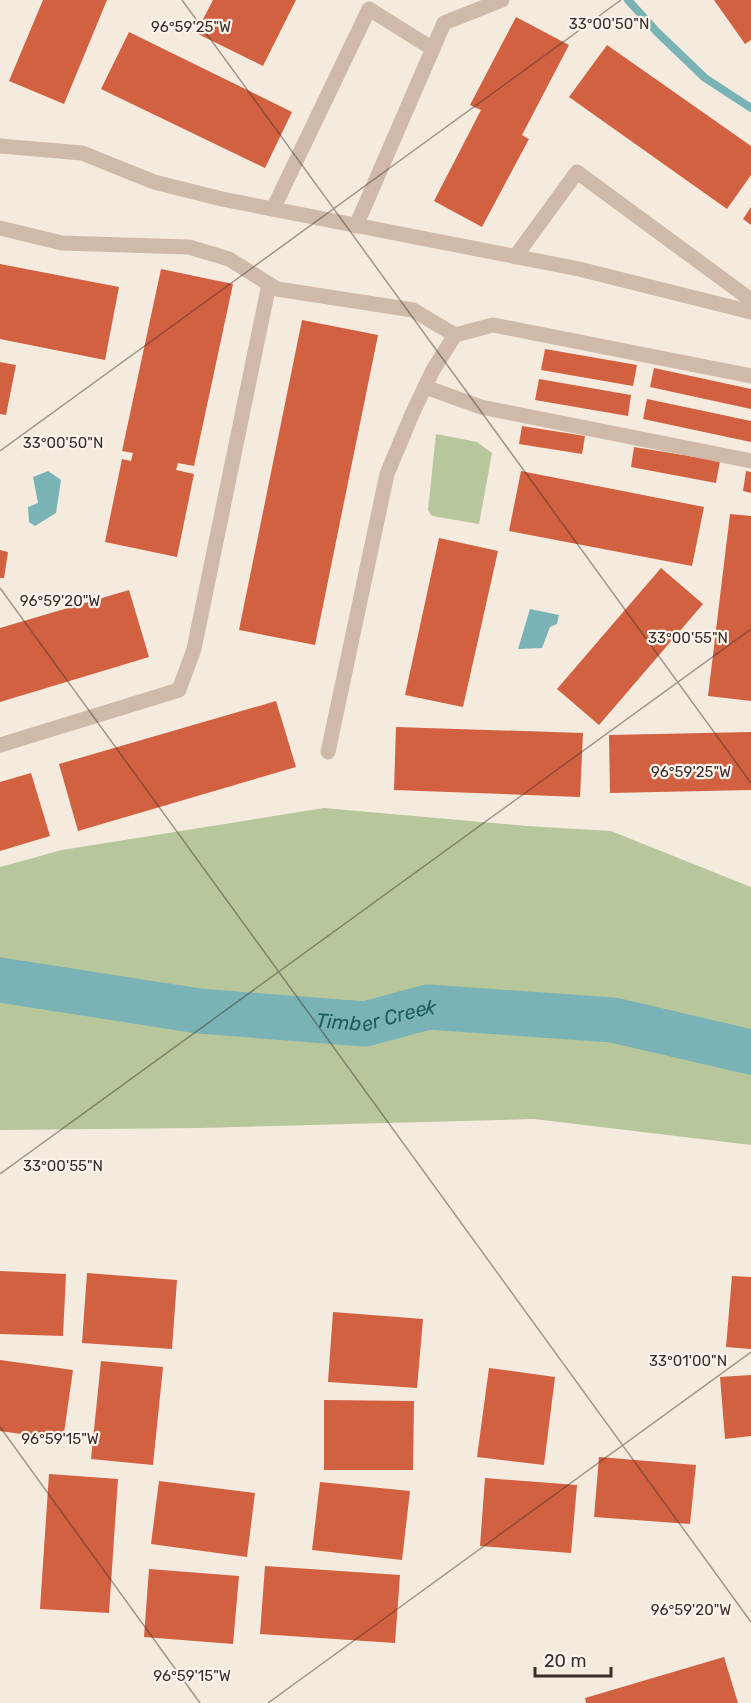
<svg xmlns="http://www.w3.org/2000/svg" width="751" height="1703" font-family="Rubik,sans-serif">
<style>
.green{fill:#b8c69c}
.water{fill:#7ab3b5}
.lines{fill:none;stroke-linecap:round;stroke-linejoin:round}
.stream{stroke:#7ab3b5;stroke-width:8}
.river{stroke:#7ab3b5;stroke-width:45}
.building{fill:#d16140}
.service{stroke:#cfb9a8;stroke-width:15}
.ticks{fill:none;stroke:#3b2e29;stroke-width:1.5;stroke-opacity:0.45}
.labels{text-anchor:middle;stroke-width:4.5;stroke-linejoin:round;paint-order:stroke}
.water-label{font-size:20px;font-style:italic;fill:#1a5d61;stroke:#fcf4eb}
.ticks-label{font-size:15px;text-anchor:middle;fill:#3b2e29;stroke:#fcf4eb;stroke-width:4.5;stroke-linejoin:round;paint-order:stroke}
</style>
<rect width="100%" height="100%" fill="#f5eade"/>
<g class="green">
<polygon points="436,434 477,442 492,453 479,524 432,516 428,510"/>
<polygon points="324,808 527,826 611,831 751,887 751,1145 534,1119 200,1128 0,1130 0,867 62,850"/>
</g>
<g class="water">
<polygon points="48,471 61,480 56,513 35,526 29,522 28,507 38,503 33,477"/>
<polygon points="530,609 559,615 557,624 550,627 542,648 518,649"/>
</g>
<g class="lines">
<polyline class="stream" points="628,0 657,32 705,78 751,108"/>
<path class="river" id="s1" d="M0 980 199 1011 365 1024 428 1007 613 1020 751 1052"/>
</g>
<g class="building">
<polygon points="43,0 107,0 64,104 9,81"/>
<polygon points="213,0 296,0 263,66 196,33"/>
<polygon points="714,0 751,0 751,40 745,44"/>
<polygon points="516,17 569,45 522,135 529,139 482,227 434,201 481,110 470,105"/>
<polygon points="129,32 292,112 265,168 101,89"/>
<polygon points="607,45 751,146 751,175 727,209 569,97"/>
<polygon points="751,207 751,225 743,219"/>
<polygon points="0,264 119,287 105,360 0,339"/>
<polygon points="161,269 233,284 194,466 178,463 176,470 194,474 177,557 105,542 122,459 131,461 133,453 122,451"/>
<polygon points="302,320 378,335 315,645 239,630"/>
<polygon points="545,349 637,365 633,386 541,370"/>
<polygon points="0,362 16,365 6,415 0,414"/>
<polygon points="654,368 751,389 751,409 650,387"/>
<polygon points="539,379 631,395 628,416 535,400"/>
<polygon points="647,399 751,421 751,442 643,419"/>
<polygon points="522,426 585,436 582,454 519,444"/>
<polygon points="634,447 720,461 716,483 631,467"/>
<polygon points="521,471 704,507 692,566 509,531"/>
<polygon points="746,471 751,472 751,493 743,491"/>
<polygon points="730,514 751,516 751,701 708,696"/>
<polygon points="439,538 498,551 463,707 405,695"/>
<polygon points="0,550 8,552 4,578 0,578"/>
<polygon points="661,568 703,604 599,725 557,689"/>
<polygon points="129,590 149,657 0,702 0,628"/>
<polygon points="276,701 296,767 78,831 59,764"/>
<polygon points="396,727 583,733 580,797 394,790"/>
<polygon points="751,732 751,790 610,793 609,735"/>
<polygon points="31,773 50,836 0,851 0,782"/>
<polygon points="0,1271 66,1274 63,1336 0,1334"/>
<polygon points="87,1273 177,1280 172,1349 82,1343"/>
<polygon points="732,1276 751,1277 751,1349 726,1347"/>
<polygon points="333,1312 423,1319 417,1388 328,1382"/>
<polygon points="0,1360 73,1370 63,1440 0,1431"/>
<polygon points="101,1361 163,1367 153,1465 91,1459"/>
<polygon points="489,1368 555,1377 544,1465 477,1457"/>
<polygon points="751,1375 751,1436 725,1439 720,1377"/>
<polygon points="324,1400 414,1401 413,1470 324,1470"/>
<polygon points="599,1457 696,1465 690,1524 594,1517"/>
<polygon points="49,1474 118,1479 109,1613 40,1609"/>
<polygon points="485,1478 577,1485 571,1553 480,1546"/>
<polygon points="159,1481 255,1493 247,1557 151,1544"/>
<polygon points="320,1482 410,1491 402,1560 312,1550"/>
<polygon points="265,1566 400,1575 395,1643 260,1634"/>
<polygon points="149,1569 239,1576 233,1644 144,1637"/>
<polygon points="724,1657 738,1703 586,1703 585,1698"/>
</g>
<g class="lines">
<g class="service">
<polyline points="0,146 82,153 154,182 222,199 579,269 751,312"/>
<polyline points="273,209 369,9 433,49"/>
<polyline points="356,226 444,23 502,0"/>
<polyline points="0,228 62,243 189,247 229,259 277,289 413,310 455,335"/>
<polyline points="515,257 577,172 751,300"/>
<polyline points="425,387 481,407 751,461"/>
<polyline points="0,745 179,690 194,649 269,284"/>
<polyline points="328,752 387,474 413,412 433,370 455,335 493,325 751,376"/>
</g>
</g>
<path class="ticks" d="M182 0 751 783M0 451 621 0M0 588 751 1622M0 1174 751 629M0 1427 200 1703M268 1703 751 1352"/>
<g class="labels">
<g class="water-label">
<text dy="7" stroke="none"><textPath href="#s1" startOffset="380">Timber Creek</textPath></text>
</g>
</g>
<g class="ticks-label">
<text x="609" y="29">33°00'50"N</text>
<text x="191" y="32">96°59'25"W</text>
<text x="63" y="448">33°00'50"N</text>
<text x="60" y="606">96°59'20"W</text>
<text x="688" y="643">33°00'55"N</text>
<text x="691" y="777">96°59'25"W</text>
<text x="63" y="1171">33°00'55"N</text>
<text x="688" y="1366">33°01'00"N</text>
<text x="60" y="1444">96°59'15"W</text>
<text x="691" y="1615">96°59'20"W</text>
<text x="192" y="1681">96°59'15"W</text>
</g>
<path d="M535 1667v9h76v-9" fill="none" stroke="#3b2e29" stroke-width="3"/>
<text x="544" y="1667" font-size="18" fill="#3b2e29" stroke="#fcf4eb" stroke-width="4.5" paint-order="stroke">20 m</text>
</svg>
